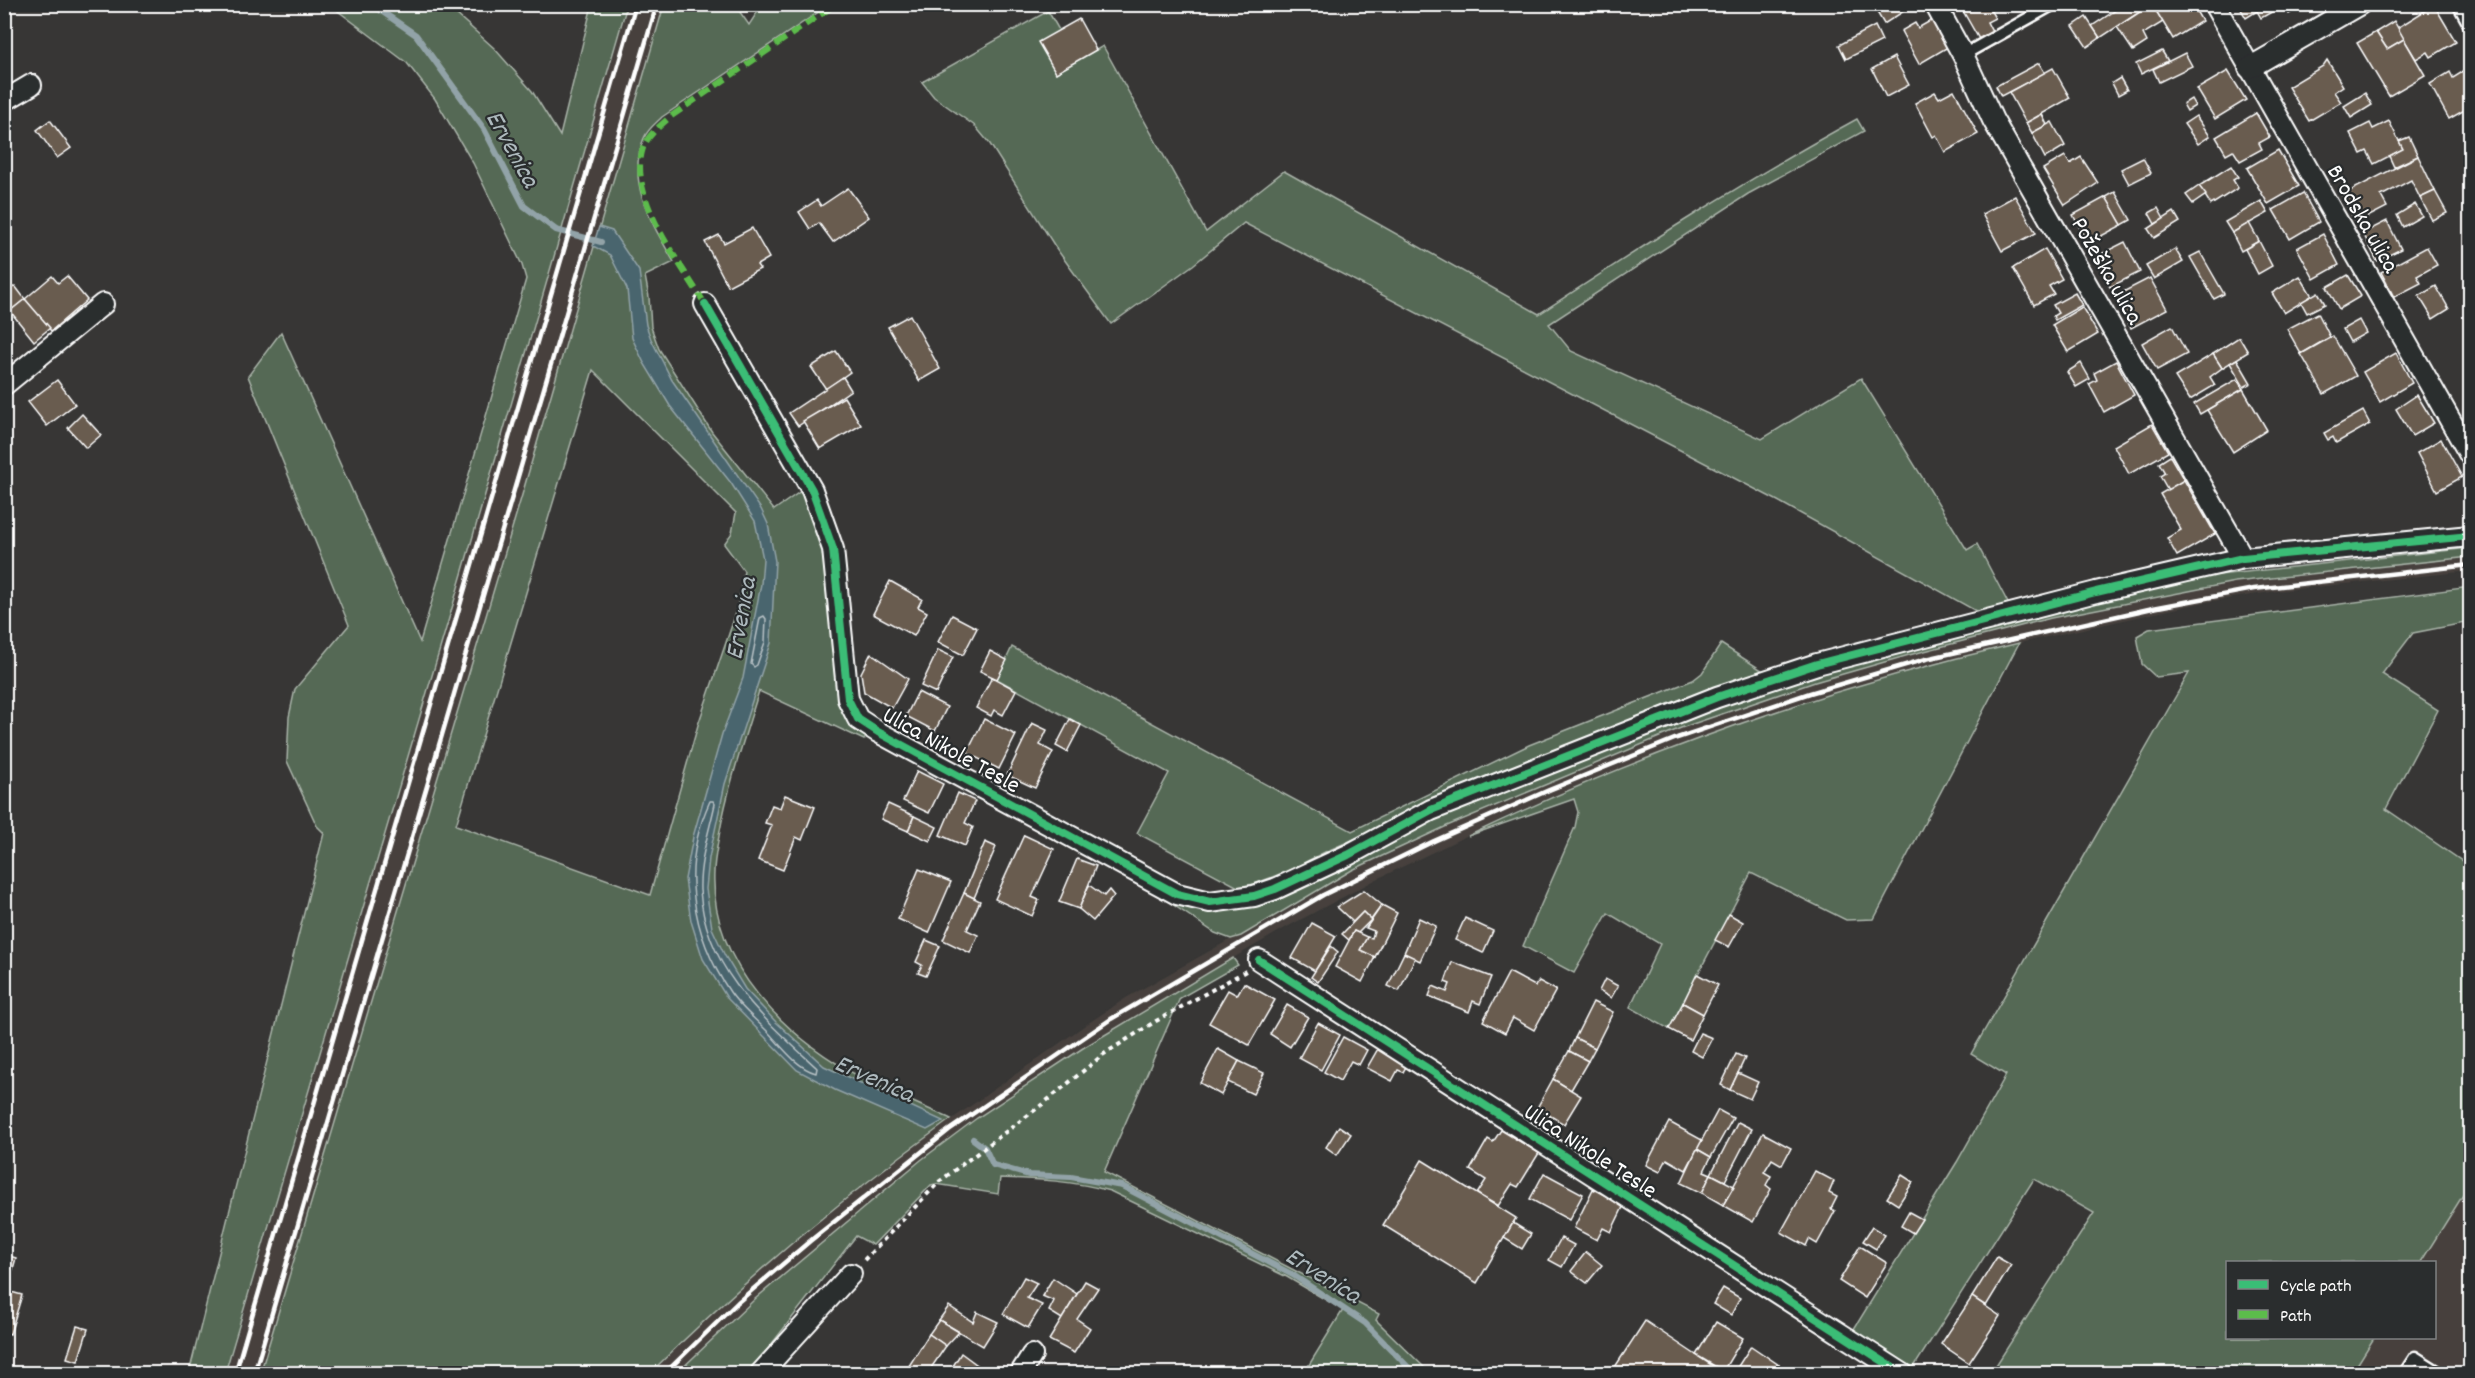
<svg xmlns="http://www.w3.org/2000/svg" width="2475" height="1378" font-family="Dekko,sans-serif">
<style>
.built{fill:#46413d}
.green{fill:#556954;stroke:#aab4aa;stroke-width:1.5;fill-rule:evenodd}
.water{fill:#4a656e;stroke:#92a3a8;stroke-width:1.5}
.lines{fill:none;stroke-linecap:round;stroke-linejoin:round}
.shore{stroke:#b7c1c5;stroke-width:1.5}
.stream{stroke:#92a3a8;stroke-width:6}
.building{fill:#695b50;stroke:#fff;stroke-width:1.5}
.service-casing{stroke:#fff;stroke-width:15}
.minor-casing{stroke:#fff;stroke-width:24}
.path{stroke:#fff;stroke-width:4;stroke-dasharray:4.5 4.5;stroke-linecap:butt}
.service{stroke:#2a2d2e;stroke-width:10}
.minor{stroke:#2a2d2e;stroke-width:20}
.rail{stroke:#fff;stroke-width:4.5}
.quiet{stroke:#5cbc4b;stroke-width:6;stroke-dasharray:12 6;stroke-linecap:butt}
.cycleway-casing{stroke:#2a2d2e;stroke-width:11}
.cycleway{stroke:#3abd76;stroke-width:8}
.labels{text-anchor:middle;stroke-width:4.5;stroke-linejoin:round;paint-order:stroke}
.street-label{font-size:24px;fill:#fff;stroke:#2a2d2e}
.water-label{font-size:26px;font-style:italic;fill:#aebabe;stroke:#2a2d2e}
</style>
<rect width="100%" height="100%" fill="#373635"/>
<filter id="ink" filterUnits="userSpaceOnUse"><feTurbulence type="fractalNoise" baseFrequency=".0167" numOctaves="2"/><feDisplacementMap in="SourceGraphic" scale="12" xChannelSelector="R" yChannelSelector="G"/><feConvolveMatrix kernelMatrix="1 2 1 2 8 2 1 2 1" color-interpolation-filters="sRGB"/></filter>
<g filter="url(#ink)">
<g class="built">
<polygon points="628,5 664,5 522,495 260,1373 226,1374 455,598"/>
<polygon points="2470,557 2470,571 2277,591 2201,603 2006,646 1888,678 1797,704 1714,733 1626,766 1512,814 1377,879 1285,928 1188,984 977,1118 921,1160 755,1299 676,1373 650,1374 735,1292 817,1222 911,1148 1084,1026 1126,998 1231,939 1241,936 1312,892 1352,870 1447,826 1681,728 1815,682 1909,655 2051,618 2235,582"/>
<polygon points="2470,1184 2470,1373 2352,1374 2374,1338 2434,1338 2434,1262 2421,1262"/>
</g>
<g class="green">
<polygon points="330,5 446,5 494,48 532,91 560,136 592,5 627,5 455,598 225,1373 189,1373 324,833 317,826 287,761 289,717 295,689 349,625 248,376 281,332 420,642 526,279 522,265 473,163 435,99 407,63"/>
<path d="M664 5H735L749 25 762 5H829L662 117C656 123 647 130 644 138 625 183 653 225 674 262L645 276 649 297 651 327 659 349 712 432 774 510 804 489 825 544 842 700 867 736 864 740 759 691C744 739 728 786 719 836 717 848 714 860 714 872 710 965 787 1039 864 1079 892 1093 922 1106 951 1119 844 1196 743 1281 650 1373L260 1374 522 495ZM593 370 736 513 732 533 724 544 744 571 737 610 698 725 650 895 456 825Z"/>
<path d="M1048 11 1059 30 1056 73 1103 46 1206 232 1284 171 1539 314C1643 246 1747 179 1857 119L1864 131 1748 194 1549 324 1571 351 1762 439 1861 378 1967 550 1977 544 2009 605 1983 615 1778 501 1244 223 1193 265 1111 324 1056 248 990 144 975 126 934 97 922 82Z"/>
<polygon points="2470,548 2470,557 2235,582 2051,618 1909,655 1815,682 1681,728 1447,826 1352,870 1241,936 1231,939 1215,933 1169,902 1172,896 1221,909 1466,803 1758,690 2075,605 2209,576"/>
<polygon points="2470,587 2470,622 2413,633 2382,674 2438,710 2386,809 2462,861 2470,863 2470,1184 2421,1262 2228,1262 2228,1338 2374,1338 2352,1373 1991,1373 2094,1213 2034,1179 1912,1370 1852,1332 1957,1162 2006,1075 1971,1054 2189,673 2156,677 2142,664 2137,636 2149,629"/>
<path d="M2019 643 1874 919 1846 920 1751 873 1669 1029 1630 1007 1660 944 1608 913 1574 973 1523 946 1575 827 1578 812 1574 799 1468 836C1644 752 1829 687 2019 643Z"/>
<polygon points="1721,644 1768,674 1465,790 1325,852 1288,871 1254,884 1238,887 1137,833 1169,773 997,679 1012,647 1352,831 1529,745 1693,680 1702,673"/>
<path d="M1233 958 1238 965 1180 998 1104 1172 1379 1314 1376 1320 1430 1373H1304L1343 1310 1287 1277 1110 1191C1074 1181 1037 1179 1000 1178L998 1194 936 1184 931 1185 873 1245 856 1236 749 1373 676 1374 755 1299 921 1160 977 1118 1083 1048Z"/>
</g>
<polygon class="water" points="599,227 612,231 639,271 646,325 651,339 672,380 761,509 768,524 775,561 771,643 725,784 709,858 706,889 712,928 725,956 745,989 776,1022 824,1066 943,1121 927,1130 835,1090 797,1070 727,998 703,959 691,921 685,879 693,837 722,734 743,678 761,584 763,559 755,521 731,483 670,406 644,363 632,338 627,289 610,255 593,246"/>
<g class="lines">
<g class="shore">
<polygon points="764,616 766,619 765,642 757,665 754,667 751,664 760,618"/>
<path d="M710 801H713L715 804C709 832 699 861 700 890 705 969 763 1018 817 1068L816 1073C797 1068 781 1046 768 1032 755 1019 740 1007 730 992 691 934 680 866 710 801Z"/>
</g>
<g class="stream">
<polyline points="371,4 416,35 484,129 524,206 556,230 601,242"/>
<polyline points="973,1139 985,1148 993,1165 1029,1175 1071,1177 1122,1186 1293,1275 1365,1323 1415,1374"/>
</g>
</g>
<g class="building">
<polygon points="1872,4 1915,4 1884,24"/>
<polygon points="1959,4 1994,4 1989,8 1995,18 1987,22 1992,32 1979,39"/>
<polygon points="2125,4 2152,4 2100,38 2092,26"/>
<polygon points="2152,4 2163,22 2143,34 2147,42 2133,51 2117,27"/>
<polygon points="2163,4 2192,4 2202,21 2173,39 2155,9"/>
<polygon points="2238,4 2305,4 2289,14 2284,5 2261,18 2257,11 2246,18"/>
<polygon points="2434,5 2456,42 2431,57 2428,52 2416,59 2397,28"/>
<polygon points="2086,17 2100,38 2087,47 2073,26"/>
<polygon points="1079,19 1096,50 1056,73 1038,42"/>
<polygon points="1932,20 1948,47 1919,64 1901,31 1915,23 1918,28"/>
<polygon points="2394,21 2404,39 2387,49 2376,32"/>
<polygon points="1875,26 1882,41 1846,59 1839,45"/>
<polygon points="2376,32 2387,49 2404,39 2425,75 2389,96 2357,43"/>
<polygon points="2162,51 2168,61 2141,74 2136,64"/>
<polygon points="2185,53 2192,66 2159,82 2153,69"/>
<polygon points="1894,57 1909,85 1886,97 1872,69"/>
<polygon points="2327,60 2343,86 2334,92 2341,102 2309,121 2288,87 2323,66"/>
<polygon points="2039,63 2045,73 2001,96 1996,86"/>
<polygon points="2053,68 2070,98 2026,123 2009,92"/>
<polygon points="2228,71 2246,100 2215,119 2197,89"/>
<polygon points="2464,71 2470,82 2470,107 2449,119 2430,84 2450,72 2453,78"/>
<polygon points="2120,78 2127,90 2118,95 2112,83"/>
<polygon points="1954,90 1978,134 1945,152 1936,135 1933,137 1915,103 1935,92 1939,98"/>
<polygon points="2365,93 2372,105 2351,118 2344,106"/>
<polygon points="2191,99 2195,106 2187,111 2183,104"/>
<polygon points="2256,113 2270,137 2259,143 2262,149 2240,161 2233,150 2226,154 2216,137"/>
<polygon points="2042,114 2047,125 2032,133 2026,123"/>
<polygon points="2196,116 2210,136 2198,144 2184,124"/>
<polygon points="50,120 71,148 57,158 37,130"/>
<polygon points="2389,121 2403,149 2374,164 2367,151 2361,154 2350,133 2370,123 2373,129"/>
<polygon points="2052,122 2065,146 2045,158 2032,133"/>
<polygon points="2409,137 2418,156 2394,167 2389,156 2403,149 2399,141"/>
<polygon points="2278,150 2299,186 2268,204 2247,168"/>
<polygon points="2065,156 2070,164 2081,157 2098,183 2065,205 2043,169"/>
<polygon points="2418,156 2435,191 2420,198 2411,180 2381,196 2387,207 2356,223 2342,195"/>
<polygon points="2143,158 2151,173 2129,184 2121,169"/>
<polygon points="2231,166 2238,177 2233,180 2238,188 2211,205 2199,186"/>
<polygon points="2199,186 2206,195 2193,204 2186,195"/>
<polygon points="848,188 869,217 833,242 819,223 810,229 799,212 817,200 821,206"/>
<polygon points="2435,191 2447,213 2432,220 2420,198"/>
<polygon points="2115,192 2131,220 2122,225 2106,197"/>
<polygon points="2303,193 2319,222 2290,239 2273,210"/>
<polygon points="2015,196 2036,233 2002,251 1982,214"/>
<polygon points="2106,197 2122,225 2088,243 2073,215"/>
<polygon points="2261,201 2268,213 2232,233 2225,222"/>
<polygon points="2415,204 2422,216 2403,227 2397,215"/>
<polygon points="2158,208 2164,219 2155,224 2149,213"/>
<polygon points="2174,212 2180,222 2154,238 2148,229"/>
<polygon points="2387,221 2401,249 2377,261 2363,233"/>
<polygon points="2249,223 2259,241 2241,251 2232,233"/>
<polygon points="752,228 769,258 757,265 760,269 728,286 705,242 719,235 724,243"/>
<polygon points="2323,234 2339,265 2314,279 2297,248"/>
<polygon points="2259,241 2272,266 2258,274 2245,249"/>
<polygon points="2125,242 2140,272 2110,287 2095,257"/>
<polygon points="2427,247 2437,265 2417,276 2421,283 2394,297 2381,272"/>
<polygon points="2045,249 2062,279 2049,286 2054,294 2034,305 2013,268"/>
<polygon points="2175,249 2183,262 2154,279 2146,266"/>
<polygon points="2200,252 2224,294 2214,299 2190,257"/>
<polygon points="2348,275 2361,296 2339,309 2327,287"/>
<polygon points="52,276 58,283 67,276 87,300 51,331 25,299"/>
<polygon points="2300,276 2312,296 2284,313 2272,293"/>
<polygon points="2150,278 2167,309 2131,328 2115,296"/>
<polygon points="15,286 25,299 10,311 4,304 4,294"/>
<polygon points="2436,286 2449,309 2433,319 2419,296"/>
<polygon points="2318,292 2325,304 2307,313 2301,302"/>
<polygon points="2075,293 2082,305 2055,320 2053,316 2058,313 2053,305"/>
<polygon points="25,299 50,328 34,341 10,311"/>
<polygon points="2082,307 2098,334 2068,352 2052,325"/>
<polygon points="2318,313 2330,337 2301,354 2287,329"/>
<polygon points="910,315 940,369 919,381 888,327"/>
<polygon points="2359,320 2366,333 2350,342 2343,329"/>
<polygon points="2172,326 2187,354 2157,370 2142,343"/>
<polygon points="2333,336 2356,376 2324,394 2301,354"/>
<polygon points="2239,337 2248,352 2222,368 2213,354"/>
<polygon points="836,351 850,372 826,389 811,367"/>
<polygon points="2396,353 2412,383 2380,402 2363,372"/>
<polygon points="2213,354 2222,368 2210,377 2215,385 2190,400 2175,377"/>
<polygon points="2237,359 2251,383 2244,387 2230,363"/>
<polygon points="2116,361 2134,395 2104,412 2089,384 2097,380 2094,373"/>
<polygon points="2081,363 2090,379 2076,387 2067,372"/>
<polygon points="843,377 851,390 798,426 789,413"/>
<polygon points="2237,379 2243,389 2200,414 2194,404"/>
<polygon points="57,380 75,404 47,426 28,402"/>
<polygon points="2243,389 2267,430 2233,452 2207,410"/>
<polygon points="2417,395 2434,423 2412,436 2396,409"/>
<polygon points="844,397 861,425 820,449 803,421"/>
<polygon points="2363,411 2370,424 2336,443 2333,437 2328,440 2324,433"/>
<polygon points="82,414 101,435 86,448 68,428"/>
<polygon points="2152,424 2168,452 2129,474 2114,446"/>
<polygon points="2441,439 2462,477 2437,491 2417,453"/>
<polygon points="2170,456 2184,480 2168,490 2160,476 2165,473 2159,463"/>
<polygon points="2184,480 2215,534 2177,556 2167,538 2181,530 2160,494"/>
<polygon points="890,581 922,599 918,607 927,612 914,636 873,614"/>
<polygon points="952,615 977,628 963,655 938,642"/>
<polygon points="938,650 953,657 936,693 921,686"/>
<polygon points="990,651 1007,660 997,679 980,671"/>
<polygon points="871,653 908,679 892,708 864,692 861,673"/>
<polygon points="992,677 1016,690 1003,715 994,710 991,716 976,708"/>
<polygon points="918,692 947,707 935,731 906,716"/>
<polygon points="984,719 1016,735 999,769 967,753"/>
<polygon points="1070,719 1081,725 1067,752 1056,746"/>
<polygon points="1032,723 1047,730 1040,745 1053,752 1035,788 1007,775"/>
<polygon points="917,771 943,784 929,813 903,801"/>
<polygon points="958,793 975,801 965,823 973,827 965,846 940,835"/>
<polygon points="785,795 815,807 802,840 796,837 783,870 758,860 772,825 765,823 772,805 780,808"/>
<polygon points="888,804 914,816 908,831 881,819"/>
<polygon points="914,816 937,827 930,841 908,831"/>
<polygon points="1024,835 1054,849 1032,897 1039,900 1032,916 995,899"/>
<polygon points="985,842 996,847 974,898 964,893"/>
<polygon points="1077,859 1096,866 1079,909 1059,902"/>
<polygon points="919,869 951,882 929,933 898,919"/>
<polygon points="1089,885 1104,896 1109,890 1114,896 1093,921 1079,909"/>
<polygon points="1364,890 1382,905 1371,920 1363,912 1353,922 1337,907"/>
<polygon points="964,893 980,901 967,930 978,935 970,953 943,940"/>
<polygon points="1382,905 1397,913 1375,957 1360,950 1367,937 1372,938 1374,931 1366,928"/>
<polygon points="1363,912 1371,920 1358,933 1354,931 1349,940 1342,934"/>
<polygon points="1729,914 1743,922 1729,947 1715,940"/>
<polygon points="1419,918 1436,926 1420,961 1404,953"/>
<polygon points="1465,918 1493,931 1483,953 1455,940"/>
<polygon points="1312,923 1336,936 1315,971 1292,958"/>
<polygon points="1354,931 1367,937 1360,950 1375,957 1362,982 1335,967"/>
<polygon points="926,940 940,946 926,976 918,973 922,965 916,962"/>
<polygon points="1331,946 1338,952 1318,982 1311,977"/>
<polygon points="1404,953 1415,958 1399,991 1388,986"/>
<polygon points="1452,962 1491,977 1480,1004 1473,1001 1469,1012 1429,996 1433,986 1447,992 1450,984 1445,982"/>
<polygon points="1509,972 1535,986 1539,981 1556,990 1534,1030 1513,1018 1505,1033 1483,1021"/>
<polygon points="1697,974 1718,985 1703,1014 1683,1003"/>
<polygon points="1605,979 1618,986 1611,998 1599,991"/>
<polygon points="1244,983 1275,1000 1249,1045 1209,1023 1228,990 1237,995"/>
<polygon points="1593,1002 1613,1012 1595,1048 1575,1038"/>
<polygon points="1683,1003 1703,1014 1690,1040 1669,1029"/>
<polygon points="1287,1005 1308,1017 1290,1047 1270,1034"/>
<polygon points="1318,1023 1340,1035 1321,1070 1299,1058"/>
<polygon points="1700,1033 1712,1038 1702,1057 1691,1051"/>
<polygon points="1343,1037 1367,1050 1359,1065 1351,1061 1340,1081 1324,1072"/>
<polygon points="1575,1038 1595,1048 1588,1061 1569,1051"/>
<polygon points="1379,1047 1408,1063 1403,1072 1398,1070 1392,1081 1367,1068"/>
<polygon points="1218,1049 1239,1061 1221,1095 1200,1083"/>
<polygon points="1569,1051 1588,1061 1571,1090 1553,1079"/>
<polygon points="1736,1054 1745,1058 1730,1090 1721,1085"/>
<polygon points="1239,1061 1264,1073 1253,1094 1228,1082"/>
<polygon points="1738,1073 1758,1082 1750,1099 1730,1090"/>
<polygon points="1553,1079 1581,1096 1564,1124 1537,1108"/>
<polygon points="1718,1110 1733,1118 1711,1157 1697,1149"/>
<polygon points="1669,1122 1702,1140 1686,1170 1667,1159 1660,1172 1646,1165"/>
<polygon points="1738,1122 1752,1129 1725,1181 1711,1174"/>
<polygon points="1339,1126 1351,1134 1337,1155 1326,1147"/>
<polygon points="1501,1130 1539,1153 1518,1187 1512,1184 1498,1206 1477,1194 1486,1180 1470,1170 1488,1139 1493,1142"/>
<polygon points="1763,1133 1791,1148 1782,1165 1772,1159 1764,1172 1771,1176 1766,1185 1771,1189 1753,1222 1723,1205"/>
<polygon points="1697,1149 1711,1157 1704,1171 1711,1174 1702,1193 1681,1183"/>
<polygon points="1422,1160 1516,1218 1477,1283 1383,1225"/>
<polygon points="1815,1171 1834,1181 1829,1193 1837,1197 1831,1209 1835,1211 1817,1244 1809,1239 1806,1246 1781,1232"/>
<polygon points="1544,1173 1583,1194 1569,1220 1530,1199"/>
<polygon points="1711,1174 1734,1186 1723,1205 1702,1193"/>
<polygon points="1902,1175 1913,1182 1898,1205 1887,1198"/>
<polygon points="1593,1189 1624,1205 1611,1232 1603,1228 1597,1240 1574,1228"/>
<polygon points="1909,1212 1922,1219 1913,1233 1901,1226"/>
<polygon points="1513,1223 1531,1234 1522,1249 1504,1238"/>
<polygon points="1872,1227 1885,1235 1876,1249 1863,1241"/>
<polygon points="1561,1238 1574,1245 1562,1267 1549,1260"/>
<polygon points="1860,1246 1887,1263 1865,1298 1839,1281"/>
<polygon points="1586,1252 1602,1265 1587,1283 1571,1271"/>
<polygon points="6,1255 16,1258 7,1290 4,1290"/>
<polygon points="1997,1257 2011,1265 1986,1306 1972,1297"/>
<polygon points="1024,1277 1037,1283 1027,1298 1042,1305 1028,1328 1003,1314"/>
<polygon points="1053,1278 1077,1294 1062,1319 1049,1311 1054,1301 1042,1296"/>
<polygon points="1085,1281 1098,1288 1077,1319 1090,1328 1074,1353 1049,1340"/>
<polygon points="1723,1288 1740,1298 1731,1315 1713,1304"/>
<polygon points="4,1290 22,1295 10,1334 4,1332"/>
<polygon points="1972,1297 2000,1316 1969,1363 1941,1344"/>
<polygon points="949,1306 973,1322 977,1312 998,1322 983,1346 939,1320"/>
<polygon points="939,1320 959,1332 946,1346 929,1334"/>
<polygon points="1645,1321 1696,1355 1725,1374 1619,1374 1613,1370"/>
<polygon points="1716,1322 1743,1338 1723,1371 1696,1355"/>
<polygon points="77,1326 88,1329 78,1361 67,1358"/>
<polygon points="929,1334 946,1346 931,1368 939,1374 913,1374 907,1369"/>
<polygon points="1751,1346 1788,1371 1786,1374 1733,1374"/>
<polygon points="961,1353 988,1373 988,1374 948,1374"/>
<polygon points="1088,1365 1101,1374 1083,1374"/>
</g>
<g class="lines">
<g class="service-casing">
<g id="service">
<polyline points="2458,4 2470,26"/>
<polyline points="1963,55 2054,4"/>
<polyline points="2404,1374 2415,1357 2442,1374"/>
</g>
</g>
<g class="minor-casing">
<g id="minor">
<polyline points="1935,4 1963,55 1993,120 2243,558"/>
<polyline points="2214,4 2470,455"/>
<polyline points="2249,68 2360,4"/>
<polyline points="4,101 31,85"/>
<polyline points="705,304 812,490 833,549 848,699 858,719 878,732 1177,894 1210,902 1254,896 1275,889 1348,855 1431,810 1717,697 1817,664 2096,592 2243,558 2470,536"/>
<polyline points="4,385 103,304"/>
<polyline points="1259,960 1903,1374"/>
<polyline points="760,1374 851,1274"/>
<polyline points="1020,1374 1032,1355"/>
</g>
</g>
<polyline class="path" points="864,1260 940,1181 1039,1107 1104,1054 1156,1021 1246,971"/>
<use href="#service" class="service"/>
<use href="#minor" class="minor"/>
<g class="rail">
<polyline points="235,1374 636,4"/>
<polyline points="254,1374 657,4"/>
<polyline points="664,1374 738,1302 810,1241 949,1130 1111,1019 1323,895 1434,841 1549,790 1677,738 1810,693 1926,659 2153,608 2254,589 2470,565"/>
</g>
<path class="quiet" d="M705 304C681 264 627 197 643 148 648 135 660 126 670 117L836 4"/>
<g class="cycleway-casing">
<g id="cycleway">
<polyline points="705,304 812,490 833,549 848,699 858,719 878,732 1177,894 1210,902 1254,896 1275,889 1348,855 1431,810 1717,697 1817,664 2096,592 2243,558 2470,536"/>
<polyline points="1259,960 1903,1374"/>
</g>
</g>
<use href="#cycleway" class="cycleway"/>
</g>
</g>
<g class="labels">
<g class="street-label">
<text transform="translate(2364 218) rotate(60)" y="8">Brodska ulica</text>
<text transform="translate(2108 270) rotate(60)" y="8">Požeška ulica</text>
<text transform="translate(952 749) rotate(29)" y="8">Ulica Nikole Tesle</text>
<text transform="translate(1591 1150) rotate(33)" y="8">Ulica Nikole Tesle</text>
</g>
<g class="water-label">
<text transform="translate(514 148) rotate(61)" y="9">Ervenica</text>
<text transform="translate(739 618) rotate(-80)" y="9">Ervenica</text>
<text transform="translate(875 1077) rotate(24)" y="9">Ervenica</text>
<text transform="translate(1324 1274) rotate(32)" y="9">Ervenica</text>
</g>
</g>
<rect width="2475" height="1378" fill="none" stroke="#2a2d2e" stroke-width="24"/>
<rect x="12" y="12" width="2451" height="1354" fill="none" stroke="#fff" stroke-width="2" filter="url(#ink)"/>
<rect x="2226" y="1261" width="210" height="78" fill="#2a2d2e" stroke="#7f8182" stroke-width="1.5"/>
<rect x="2238" y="1280" width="30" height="9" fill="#3abd76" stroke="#7f8182" stroke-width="1.5"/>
<text x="2280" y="1291" font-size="18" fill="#ffffff">Cycle path</text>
<rect x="2238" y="1310" width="30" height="9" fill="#5cbc4b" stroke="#7f8182" stroke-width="1.5"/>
<text x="2280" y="1321" font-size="18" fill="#ffffff">Path</text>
</svg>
